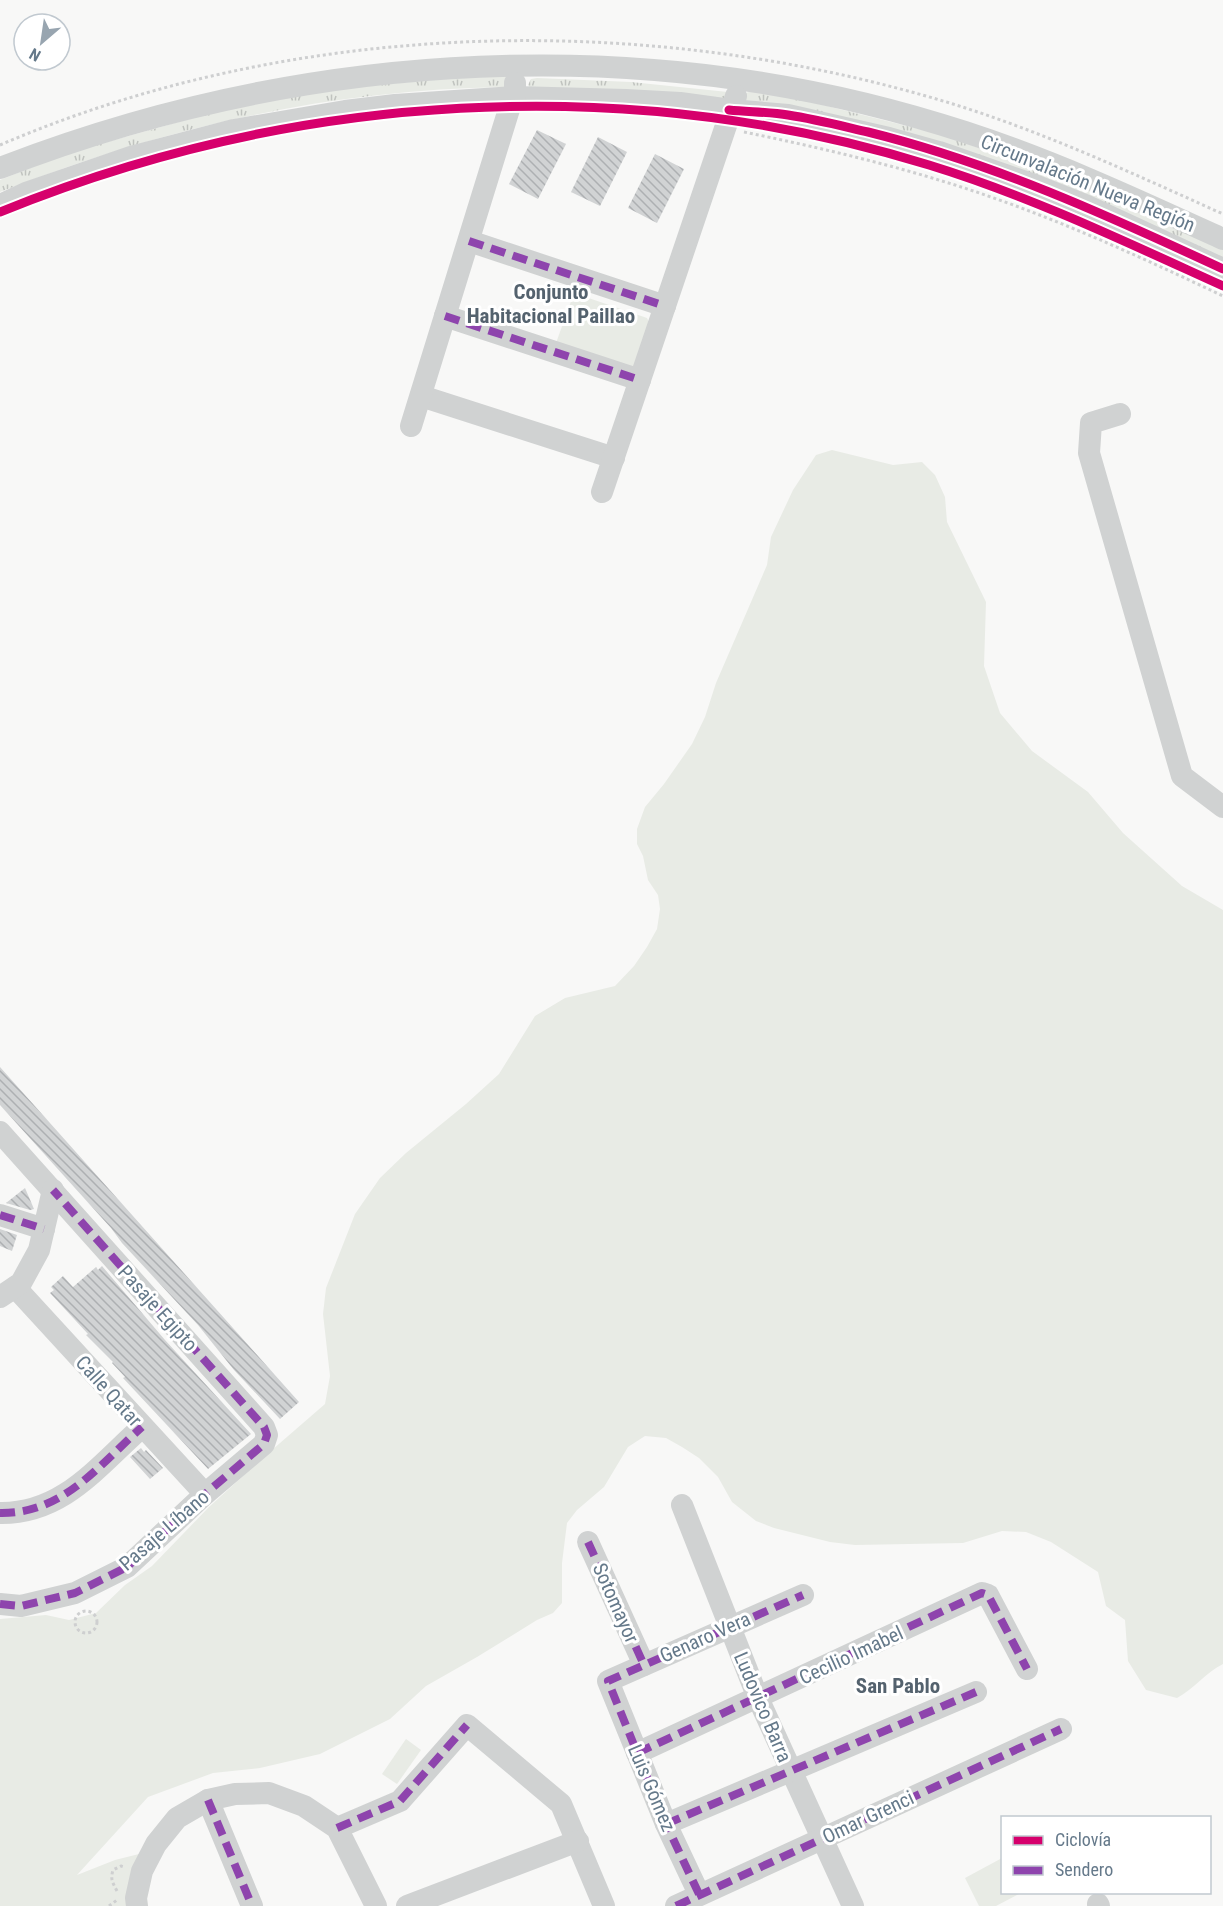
<svg xmlns="http://www.w3.org/2000/svg" width="1223" height="1906" font-family="'Roboto Condensed',sans-serif">
<style>
.grass{fill:url(#grass-tufts)}
.green{fill:#e8ebe5}
.building{fill:url(#building-back-hatch)}
.lines{fill:none;stroke-linecap:round;stroke-linejoin:round}
.path{stroke:#cecfd0;stroke-width:3;stroke-dasharray:3 3;stroke-linecap:butt}
.minor{stroke:#d0d2d2;stroke-width:22}
.quiet{stroke:#8e44ad;stroke-width:8;stroke-dasharray:15 8;stroke-linecap:butt}
.cycleway-casing{stroke:#fff;stroke-width:13}
.cycleway{stroke:#d6006c;stroke-width:9}
.labels{text-anchor:middle;stroke-width:6;stroke-linejoin:round;paint-order:stroke}
.street-label{font-size:20px;fill:#65798a;stroke:#fff}
.neighbourhood-label{font-size:21px;font-weight:bold;fill:#54626e;stroke:#fff}
</style>
<defs>
<pattern id="grass-tufts" width="24" height="20" patternUnits="userSpaceOnUse" patternTransform="scale(1.5)"><rect width="24" height="20" fill="#e8ebe5"/><path d="M3 7l-1-3M5 7V3M7 7l1-3M15 17l-1-3M17 17v-4M19 17l1-3" fill="none" stroke="#c0c3bf"/></pattern>
<pattern id="building-back-hatch" width="6" height="6" patternUnits="userSpaceOnUse" patternTransform="scale(1.5)"><rect width="6" height="6" fill="#d1d3d4"/><path d="M-1 5l2 2M0 0l6 6M5-1l2 2" fill="none" stroke="#adb0b2"/></pattern>
</defs>
<rect width="100%" height="100%" fill="#f8f8f7"/>
<g class="grass">
<path d="M503 74 509 78 504 87C327 90 165 127 0 192V180L68 153 232 107 352 87Z"/>
<polygon points="537,78 631,82 728,92 731,100 531,89 528,85 531,79"/>
<polygon points="751,91 803,100 943,135 1085,187 1223,250 1223,262 1075,194 746,102 746,93"/>
</g>
<g class="green">
<polygon points="574,293 647,318 652,328 636,371 556,343"/>
<path d="M832 450 893 465 922 462 935 475 945 497 947 522 986 602 984 666 1000 713 1032 751 1088 792 1123 833 1182 886 1223 910V1664C1206 1672 1194 1689 1177 1698L1146 1690 1128 1661 1125 1620 1106 1606 1098 1572 1051 1542 1026 1532 1002 1531 963 1543 855 1545 830 1542 774 1528 756 1521 732 1502 718 1477 699 1458 682 1447 666 1438 645 1436 628 1447 604 1487 577 1510 567 1523 562 1563V1603L553 1613 537 1620 477 1657 426 1686 390 1719 320 1754 260 1768 213 1773 148 1797 77 1875 115 1860 143 1853 130 1906H0V1619L46 1615 69 1620 96 1613 125 1585 152 1566 209 1507 265 1456 325 1404 330 1376 323 1314 326 1288 355 1214 380 1178 406 1153 466 1104 499 1074 535 1016 565 998 615 986 634 966 647 947 657 929 660 909 658 895 648 880 643 856 637 844V829L645 807 664 784 692 744 705 717 716 683 767 565 771 537 793 490 816 455Z"/>
<polygon points="406,1739 421,1750 397,1784 382,1774"/>
<polygon points="1002,1858 1002,1892 1021,1893 996,1906 979,1906 965,1878"/>
</g>
<g class="building">
<polygon points="537,130 566,144 538,199 509,184"/>
<polygon points="598,137 627,152 600,206 571,192"/>
<polygon points="655,154 684,169 657,223 628,208"/>
<polygon points="0,1067 299,1402 280,1419 234,1370 198,1325 122,1243 111,1228 0,1105"/>
<polygon points="25,1188 34,1209 30,1210 6,1203"/>
<polygon points="0,1229 17,1235 12,1251 0,1246"/>
<polygon points="102,1266 165,1340 251,1434 208,1469 123,1378 125,1377 112,1363 113,1362 86,1335 88,1334 50,1293 54,1290 51,1287 63,1276 73,1287 96,1267 98,1270"/>
<polygon points="141,1448 144,1452 146,1450 163,1468 150,1479 130,1457"/>
</g>
<g class="lines">
<g class="path">
<path d="M744 132C827 149 911 169 991 197 1071 225 1147 260 1223 296"/>
<path d="M0 145C295 18 647 10 953 104 1046 133 1134 174 1223 214"/>
<circle cx="86" cy="1622" r="11"/>
<path d="M117 1891C113 1883 110 1880 113 1870L121 1866 124 1867"/>
<polyline points="109,1906 117,1900"/>
</g>
<g class="minor">
<path d="M0 168C307 49 650 29 965 132 1054 161 1138 200 1223 239"/>
<polyline points="0,205 26,193 131,157 234,130 345,111 395,105 515,97 626,100 680,103 731,110 788,115 889,138 939,152 1037,186 1085,205 1223,269"/>
<polyline points="469,241 665,306"/>
<polyline points="445,316 640,380"/>
<polyline points="421,396 614,458"/>
<polyline points="1120,414 1091,423 1089,453 1182,776 1223,807"/>
<polyline points="411,426 510,106 515,97 515,83"/>
<polyline points="602,492 736,96"/>
<polyline points="0,1132 264,1427 267,1435 264,1444 205,1494 127,1567 75,1593 21,1606 0,1604"/>
<polyline points="0,1215 44,1229"/>
<polyline points="15,1287 205,1494"/>
<polyline points="0,1297 21,1283 39,1250 53,1190"/>
<polyline points="682,1505 758,1698 853,1906"/>
<path d="M0 1513C63 1514 98 1466 142 1427"/>
<polyline points="588,1542 644,1665"/>
<polyline points="637,1753 982,1593 988,1595 1027,1669"/>
<polyline points="208,1800 252,1906"/>
<polyline points="666,1824 976,1692"/>
<polyline points="337,1828 400,1801 467,1725 561,1804 604,1906"/>
<polyline points="699,1894 666,1824 608,1681 803,1595"/>
<polyline points="1098,1904 1099,1906"/>
<polyline points="137,1906 136,1898 142,1871 156,1844 177,1818 208,1800 235,1794 269,1793 304,1806 337,1828 376,1906"/>
<polyline points="407,1906 578,1841"/>
<polyline points="676,1906 1061,1729"/>
</g>
<g class="quiet">
<polyline points="469,241 665,306"/>
<polyline points="445,316 640,380"/>
<polyline points="0,1215 44,1229"/>
<path d="M0 1513C63 1514 98 1466 142 1427"/>
<polyline points="588,1542 644,1665"/>
<polyline points="0,1604 21,1606 75,1593 127,1567 205,1494 264,1444 267,1435 264,1427 53,1190"/>
<polyline points="637,1753 982,1593 988,1595 1027,1669"/>
<polyline points="208,1800 252,1906"/>
<polyline points="666,1824 976,1692"/>
<polyline points="337,1828 400,1801 467,1725"/>
<polyline points="699,1894 666,1824 608,1681 803,1595"/>
<polyline points="676,1906 1061,1729"/>
</g>
<g class="cycleway-casing">
<g id="cycleway">
<path d="M729 110C749 112 769 112 788 115 815 119 842 126 868 132 993 163 1107 215 1223 269"/>
<path d="M0 212C294 92 624 71 929 165 1030 196 1126 242 1223 286"/>
</g>
</g>
<use href="#cycleway" class="cycleway"/>
</g>
<g class="labels">
<g class="street-label">
<text transform="translate(1088 183) rotate(22)" y="7">Circunvalación Nueva Región</text>
<text transform="translate(158 1308) rotate(48)" y="7">Pasaje Egipto</text>
<text transform="translate(109 1391) rotate(48)" y="7">Calle Qatar</text>
<text transform="translate(164 1530) rotate(-41)" y="7">Pasaje Líbano</text>
<text transform="translate(616 1603) rotate(66)" y="7">Sotomayor</text>
<text transform="translate(705 1637) rotate(-24)" y="7">Genaro Vera</text>
<text transform="translate(851 1655) rotate(-25)" y="7">Cecilio Imabel</text>
<text transform="translate(763 1707) rotate(67)" y="7">Ludovico Barra</text>
<text transform="translate(652 1788) rotate(67)" y="7">Luis Gómez</text>
<text transform="translate(868 1817) rotate(-25)" y="7">Omar Grenci</text>
</g>
<g class="neighbourhood-label">
<text x="551" y="299">Conjunto<tspan x="551" dy="24">Habitacional Paillao</tspan></text>
<text x="898" y="1693">San Pablo</text>
</g>
</g>
<rect x="1001" y="1816" width="210" height="78" fill="#ffffff" stroke="#c1c9d0" stroke-width="1.5"/>
<rect x="1013" y="1836" width="30" height="9" fill="#d6006c" stroke="#c1c9d0" stroke-width="1.5"/>
<text x="1055" y="1846" font-size="18" fill="#65798a">Ciclovía</text>
<rect x="1013" y="1866" width="30" height="9" fill="#8e44ad" stroke="#c1c9d0" stroke-width="1.5"/>
<text x="1055" y="1876" font-size="18" fill="#65798a">Sendero</text>
<g transform="translate(42 42) rotate(209)"><circle r="28" fill="#ffffff" stroke="#c1c9d0" stroke-width="1.5"/>
<path d="M0-4.5L10 22L0 15L-10 22Z" fill="#98a5b0"/>
<text y="-9" font-size="16" font-weight="bold" text-anchor="middle" fill="#65798a">N</text>
</g>
</svg>
